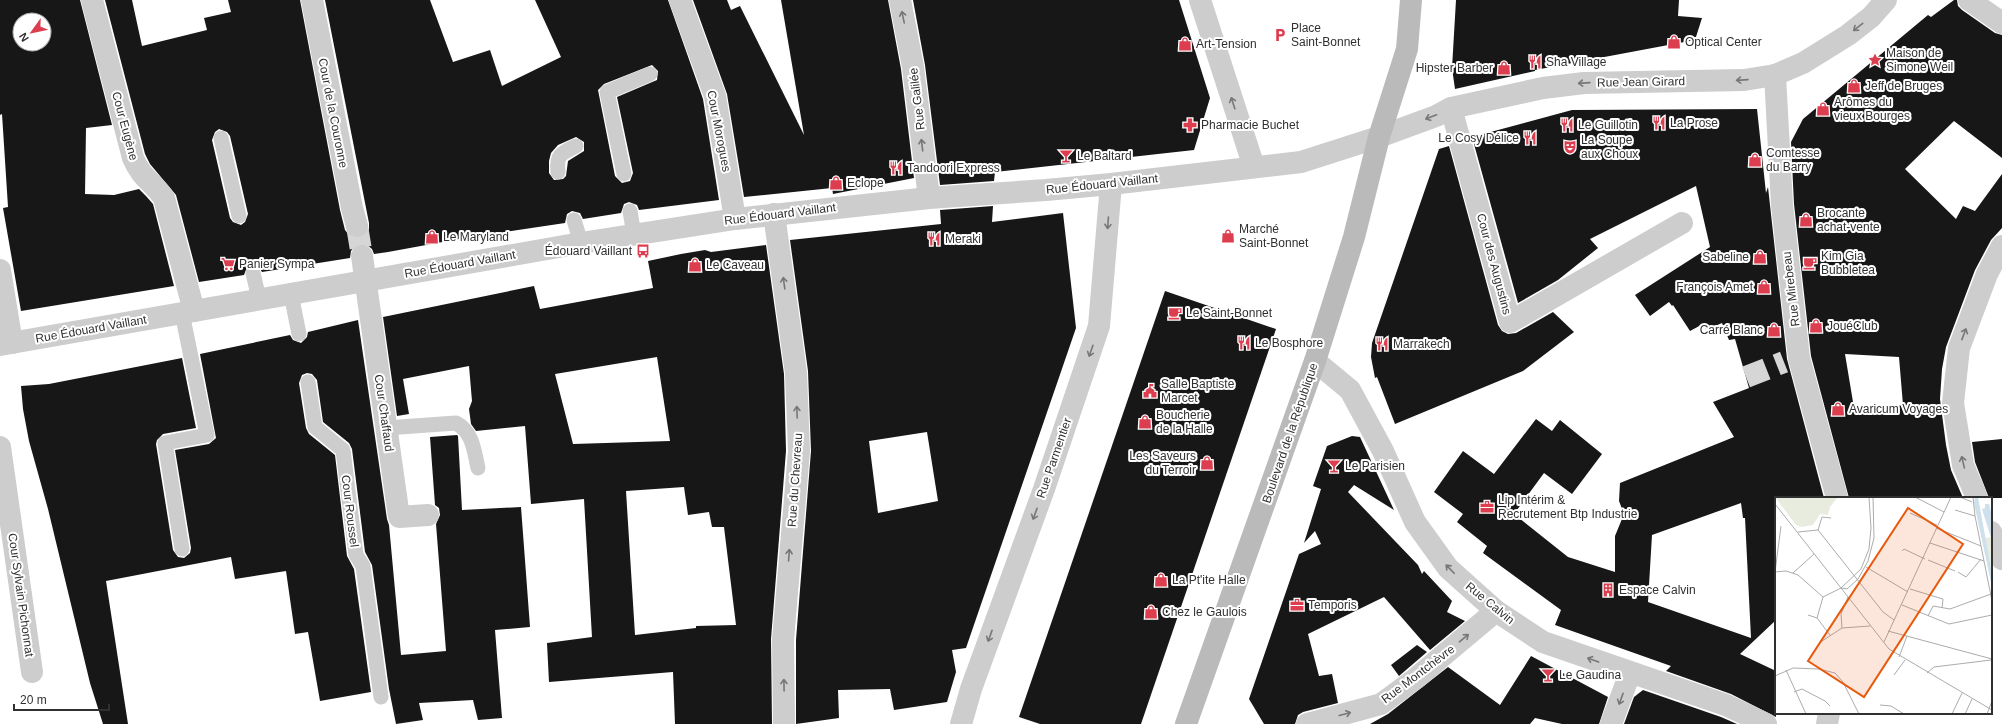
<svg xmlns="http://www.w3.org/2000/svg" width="2002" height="724" font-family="Helvetica,sans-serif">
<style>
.building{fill:#171717;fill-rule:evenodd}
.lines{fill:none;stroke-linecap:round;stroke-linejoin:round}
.pedestrian-tunnel{stroke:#d6d6d6;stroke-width:22;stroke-dasharray:22 11;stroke-linecap:butt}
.minor-tunnel{stroke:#d6d6d6;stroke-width:22;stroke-dasharray:22 11;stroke-linecap:butt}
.service{stroke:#cdcdcd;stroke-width:15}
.pedestrian{stroke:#cdcdcd;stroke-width:22}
.minor{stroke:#cdcdcd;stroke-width:22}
.tertiary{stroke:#cdcdcd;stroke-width:22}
.secondary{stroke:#bababa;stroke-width:22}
.oneway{stroke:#777}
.labels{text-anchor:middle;stroke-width:4;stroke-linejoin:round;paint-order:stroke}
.poi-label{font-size:12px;fill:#303030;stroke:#fff;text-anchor:start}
.street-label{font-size:12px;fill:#303030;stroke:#fff}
.inset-road{fill:none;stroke:#acacac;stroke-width:1}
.view{fill:#e8590c;fill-opacity:0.15;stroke:#e8590c;stroke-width:2}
.inset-edge{fill:none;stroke:#303030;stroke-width:2}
</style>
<rect width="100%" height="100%" fill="#fff"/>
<g class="building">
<path d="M0 0H80L112 125 86 128 85 194 114 195 139 189 146 196 153 204 174 286 21 311 3 208 8 207 2 114 0 115ZM20 20H44V44H20Z"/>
<path d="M105 0H132L142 46 207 30 204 18 231 12 228 0H300L340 210 345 230 349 235 354 238H360L366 235 369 229V223L325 0H430L453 62 490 50 502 86 561 57 535 0H668L703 99 719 200 639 210 637 205 629 202 624 204 621 213 583 219 580 213 572 211 567 214 565 223 459 239 388 252 374 254 372 249 367 245 360 244 355 246 351 251 350 258 262 272 259 267 251 264 247 267 244 275 199 282 176 195 150 164 145 154ZM652 65 658 71 657 80 617 97 633 173 630 181 622 183 615 176 598 90 604 84ZM219 129 227 132 230 136 248 214 245 222 241 225 233 222 230 218 212 140 215 132ZM576 137 584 142V151L568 161 566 176 563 179 554 180 549 173V161L551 153 558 145Z"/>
<polygon points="693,0 727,0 731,10 740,6 804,135 781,0 888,0 901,69 914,178 833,194 832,188 744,197 727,94"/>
<polygon points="913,0 1179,0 1210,98 1194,150 995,172 994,181 940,185 925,65"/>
<polygon points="1456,0 1679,0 1678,16 1702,18 1695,40 1535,70 1535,71 1455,89 1452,68"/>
<path d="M1954 0H1957L1958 6 1962 10 1995 33 2002 35V158L1954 121 1905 169 1956 219 1963 206 1975 211 2002 174V228L1991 240 1975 270 1946 347 1942 369 1940 399 1946 445 1951 470 1963 498H1849L1811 356 1794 204 1791 142 1803 119 1928 15 1931 17ZM1845 354 1899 357 1903 405 1855 414Z"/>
<path d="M1757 109 1766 193 1768 187 1787 359 1824 498H1776V620L1740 654 1776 671V717L1731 694 1666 671 1671 666 1555 625 1561 610 1483 553 1487 546 1457 522 1463 514 1434 492 1463 451 1494 474 1536 419 1552 431 1560 420 1602 454 1572 494 1544 473 1514 514 1568 557 1615 572V536L1624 514 1619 501 1620 483 1734 437 1713 402 1749 388 1735 339 1729 340 1722 323 1706 330 1703 324 1690 331 1673 305 1672 306 1669 302 1650 316 1635 295 1710 247 1696 186 1590 239 1598 248 1558 280 1518 303 1472 137 1572 110ZM1741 503 1743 518H1745L1751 638 1648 602 1652 535Z"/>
<polygon points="1449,146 1498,325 1502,331 1508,334 1516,333 1553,312 1574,332 1523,371 1395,424 1377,377 1375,378 1371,357 1372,343 1439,149"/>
<path d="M993 206 992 222 1063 213 1076 328 966 648 952 650 956 672 947 702 894 710 890 689 838 690 839 718 796 724V640L811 451 808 371 790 240 941 224 940 210ZM927 432 938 501 878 513 869 441Z"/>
<path d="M766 245 784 374 786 451 771 639 772 724H675L673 672 549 682 547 643 592 637 584 499 531 504 525 426 476 431 471 424 469 409 472 401 469 366 403 379 409 414 397 416 383 317 534 286 540 309 653 288 648 261 681 254 705 250 711 252ZM657 357 670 441 573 444 555 374ZM684 487 688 515 709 512 712 527H724L736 625 696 626V628L635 635 626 491Z"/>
<polygon points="1165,291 1276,329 1141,724 1040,724 1019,717"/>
<polygon points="358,320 387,519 389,525 401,655 446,651 436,524 440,515 439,508 435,505 430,437 457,435 458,436 462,510 521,507 530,627 495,630 502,718 478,720 473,700 419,703 423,720 396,724 389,689 372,565 365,552 352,449 349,443 323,422 317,380 312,374 307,373 302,375 299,383 306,428 309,434 335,455 347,556 354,569 371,692 320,701 308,632 295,634 286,571 235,579 231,557 106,581 128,724 103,724 90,683 48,509 29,441 23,409 21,386 49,384 182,358 196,428 163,434 157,440 156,444 173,550 178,557 184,558 190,553 191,548 175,450 209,444 216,438 200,354 290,335 293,340 301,343 307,337 308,332"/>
<polygon points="1352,436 1360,437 1394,510 1354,485 1348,492 1418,565 1422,574 1424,571 1452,601 1447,612 1465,621 1430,650 1384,597 1308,634 1319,676 1332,674 1338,703 1303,712 1298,715 1295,724 1264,724 1249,699 1299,554 1321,544 1315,531 1304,543 1321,489 1313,486 1327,446"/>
<polygon points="2002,439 2002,498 1989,498 1975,462 1972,442"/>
<polygon points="1417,645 1427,652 1399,676 1391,665"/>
<polygon points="1531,656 1608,697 1599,724 1562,724 1535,718 1530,724 1370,724 1388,714 1448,667 1500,705"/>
<polygon points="1643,690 1721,717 1737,724 1624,724 1634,697"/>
</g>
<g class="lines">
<polyline class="pedestrian-tunnel" points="1746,377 1784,362"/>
<polyline class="minor-tunnel" points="357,226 362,256"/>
<g class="service">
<polyline points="221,138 239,216"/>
<path d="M558 172C556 155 561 153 576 146"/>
<polyline points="624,174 607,92 650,74"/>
<polyline points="630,211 634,235"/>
<polyline points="574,220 581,243"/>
<polyline points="253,273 259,299"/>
<polyline points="291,294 299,334"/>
<polyline points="182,313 207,435 165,443 182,549"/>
<polyline points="308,382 315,427 343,450 356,555 363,566 381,697"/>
<path d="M386 428 456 423C473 432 474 451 478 468"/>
</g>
<g class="pedestrian">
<polyline points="1969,0 2002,23"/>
<polyline points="1775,75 1782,205 1799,358 1837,498"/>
<polyline points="1451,108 1510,322 1682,223"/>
<polyline points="1379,137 1436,116 1451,108 1543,88 1584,83 1744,80 1775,75 1803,63 1848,35 1871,17 1886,0"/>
<polyline points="1827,724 1829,713"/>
</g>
<g class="minor">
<path d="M92 0 133 158C142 179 152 181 164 198L194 311"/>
<polyline points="312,0 352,208 357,226"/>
<polyline points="680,0 715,96 735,219"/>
<polyline points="900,0 913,67 929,198"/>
<polyline points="1200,0 1254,167"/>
<polyline points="774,214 796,373 799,451 783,640 784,724"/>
<polyline points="362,256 399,517 428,515"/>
<polyline points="0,270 12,343"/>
<polyline points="1315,361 1350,390 1383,451 1415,522 1448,568 1496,611 1543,642 1726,705 1766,724"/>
<polyline points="0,447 32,672"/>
<polyline points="1977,498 1963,465 1953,403 1959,348 1987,274 2002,246"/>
<polyline points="1991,532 2002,559"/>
<polyline points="961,724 971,689 1044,489 1099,326 1111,184"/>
<polyline points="1307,724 1381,704 1415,679 1496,611"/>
<polyline points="1611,724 1630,673"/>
</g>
<polyline class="tertiary" points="0,345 581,243 735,219 929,198 1046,190 1111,184 1301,162 1379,137"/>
<polyline class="secondary" points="1186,724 1315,361 1354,237 1379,137 1407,49 1411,0"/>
</g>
<defs><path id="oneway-shaft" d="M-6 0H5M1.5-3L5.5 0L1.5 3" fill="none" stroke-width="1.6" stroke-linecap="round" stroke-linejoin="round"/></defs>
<g class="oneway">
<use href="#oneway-shaft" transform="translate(903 17) rotate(-102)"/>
<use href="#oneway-shaft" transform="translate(1858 27) rotate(142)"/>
<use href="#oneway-shaft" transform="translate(1742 80) rotate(176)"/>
<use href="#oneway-shaft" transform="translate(1584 83) rotate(176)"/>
<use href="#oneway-shaft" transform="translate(1233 103) rotate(-108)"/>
<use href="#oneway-shaft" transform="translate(1431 117) rotate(159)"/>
<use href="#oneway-shaft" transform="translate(922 145) rotate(-97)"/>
<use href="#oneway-shaft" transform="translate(1108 223) rotate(94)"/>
<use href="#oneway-shaft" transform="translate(784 283) rotate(-98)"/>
<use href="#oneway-shaft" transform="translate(1964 334) rotate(-69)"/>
<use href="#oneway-shaft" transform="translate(1091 351) rotate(109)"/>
<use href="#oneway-shaft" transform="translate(797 412) rotate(-92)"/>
<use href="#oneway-shaft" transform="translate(1963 462) rotate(-103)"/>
<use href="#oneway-shaft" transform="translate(1035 514) rotate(110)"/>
<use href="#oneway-shaft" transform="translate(789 555) rotate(-86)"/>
<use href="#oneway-shaft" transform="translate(1450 569) rotate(-134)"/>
<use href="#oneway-shaft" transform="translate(990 636) rotate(110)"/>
<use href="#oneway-shaft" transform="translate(1464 638) rotate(-40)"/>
<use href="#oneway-shaft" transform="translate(1593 660) rotate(-160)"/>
<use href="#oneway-shaft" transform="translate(784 685) rotate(-91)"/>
<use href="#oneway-shaft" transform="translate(1621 699) rotate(110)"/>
<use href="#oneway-shaft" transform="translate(1345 714) rotate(-15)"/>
</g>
<defs>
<g id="parking-bare" transform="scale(1.08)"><path d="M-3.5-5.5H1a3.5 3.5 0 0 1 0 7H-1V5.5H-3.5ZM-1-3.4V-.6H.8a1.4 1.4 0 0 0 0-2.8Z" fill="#dc3e4f" stroke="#fff" stroke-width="2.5" paint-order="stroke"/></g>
<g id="shop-bare" transform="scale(1.08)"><path d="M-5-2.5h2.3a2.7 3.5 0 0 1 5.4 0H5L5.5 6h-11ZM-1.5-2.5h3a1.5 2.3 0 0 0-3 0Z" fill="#dc3e4f" stroke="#fff" stroke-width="2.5" paint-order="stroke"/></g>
<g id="sight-bare" transform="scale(1.08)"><path d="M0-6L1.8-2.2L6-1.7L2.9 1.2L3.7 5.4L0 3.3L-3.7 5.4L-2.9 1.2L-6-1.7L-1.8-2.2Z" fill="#dc3e4f" stroke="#fff" stroke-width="2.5" paint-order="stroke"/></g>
<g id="restaurant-bare" transform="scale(1.08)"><path d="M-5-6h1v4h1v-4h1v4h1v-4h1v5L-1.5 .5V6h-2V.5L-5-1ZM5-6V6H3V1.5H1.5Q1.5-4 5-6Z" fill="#dc3e4f" stroke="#fff" stroke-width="2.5" paint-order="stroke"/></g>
<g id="pharmacy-bare" transform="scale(1.08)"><path d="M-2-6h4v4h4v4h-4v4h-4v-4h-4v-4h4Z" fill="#dc3e4f" stroke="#fff" stroke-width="2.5" paint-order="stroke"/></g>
<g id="theatre-bare" transform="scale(1.08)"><path d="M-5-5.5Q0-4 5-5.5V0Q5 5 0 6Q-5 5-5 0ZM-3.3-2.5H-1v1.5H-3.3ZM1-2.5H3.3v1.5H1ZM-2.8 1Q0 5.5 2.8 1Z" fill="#dc3e4f" stroke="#fff" stroke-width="2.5" paint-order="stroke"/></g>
<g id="bar-bare" transform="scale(1.08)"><path d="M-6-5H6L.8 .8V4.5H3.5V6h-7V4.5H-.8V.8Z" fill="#dc3e4f" stroke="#fff" stroke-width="2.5" paint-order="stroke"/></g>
<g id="bus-bare" transform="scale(1.08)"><path d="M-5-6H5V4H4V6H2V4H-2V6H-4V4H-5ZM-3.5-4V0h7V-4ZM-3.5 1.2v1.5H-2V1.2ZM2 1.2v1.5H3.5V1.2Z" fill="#dc3e4f" stroke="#fff" stroke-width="2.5" paint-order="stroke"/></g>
<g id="cafe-bare" transform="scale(1.08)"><path d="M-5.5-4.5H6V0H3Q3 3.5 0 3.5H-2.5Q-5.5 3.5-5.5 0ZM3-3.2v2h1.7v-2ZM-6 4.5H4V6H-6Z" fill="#dc3e4f" stroke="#fff" stroke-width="2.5" paint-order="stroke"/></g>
<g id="supermarket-bare" transform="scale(1.08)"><path d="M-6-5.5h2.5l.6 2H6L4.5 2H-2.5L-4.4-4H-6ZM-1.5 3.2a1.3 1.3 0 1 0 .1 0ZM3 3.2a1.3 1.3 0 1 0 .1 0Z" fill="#dc3e4f" stroke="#fff" stroke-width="2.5" paint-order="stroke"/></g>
<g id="civic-bare" transform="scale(1.08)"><path d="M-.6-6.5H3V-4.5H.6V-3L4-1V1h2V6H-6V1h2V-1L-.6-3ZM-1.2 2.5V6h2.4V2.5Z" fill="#dc3e4f" stroke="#fff" stroke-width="2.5" paint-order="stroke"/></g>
<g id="office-bare" transform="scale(1.08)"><path d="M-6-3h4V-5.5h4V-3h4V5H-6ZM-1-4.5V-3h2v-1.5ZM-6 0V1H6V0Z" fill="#dc3e4f" stroke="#fff" stroke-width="2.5" paint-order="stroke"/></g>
<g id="building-bare" transform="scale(1.08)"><path d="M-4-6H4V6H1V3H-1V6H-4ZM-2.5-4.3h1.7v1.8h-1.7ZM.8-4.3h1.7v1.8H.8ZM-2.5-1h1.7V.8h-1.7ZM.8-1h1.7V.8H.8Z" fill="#dc3e4f" stroke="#fff" stroke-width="2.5" paint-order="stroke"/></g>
</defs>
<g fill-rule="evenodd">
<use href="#parking-bare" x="1280" y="35"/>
<use href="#shop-bare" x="1674" y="42"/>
<use href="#shop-bare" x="1185" y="44"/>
<use href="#sight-bare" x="1875" y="60"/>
<use href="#restaurant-bare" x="1535" y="62"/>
<use href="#shop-bare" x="1504" y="68"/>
<use href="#shop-bare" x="1854" y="86"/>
<use href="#shop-bare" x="1823" y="109"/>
<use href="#restaurant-bare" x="1659" y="123"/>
<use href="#pharmacy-bare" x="1190" y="125"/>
<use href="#restaurant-bare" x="1567" y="125"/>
<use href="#restaurant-bare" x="1530" y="138"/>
<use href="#theatre-bare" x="1570" y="147"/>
<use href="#bar-bare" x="1066" y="156"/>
<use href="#shop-bare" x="1755" y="160"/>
<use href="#restaurant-bare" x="896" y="168"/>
<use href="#shop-bare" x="836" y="183"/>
<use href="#shop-bare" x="1806" y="220"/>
<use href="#shop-bare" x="1228" y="236"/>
<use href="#shop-bare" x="432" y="237"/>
<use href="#restaurant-bare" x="934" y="239"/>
<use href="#bus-bare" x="643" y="251"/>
<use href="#shop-bare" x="1760" y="257"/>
<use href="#cafe-bare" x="1810" y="263"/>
<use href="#supermarket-bare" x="228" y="264"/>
<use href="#shop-bare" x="695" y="265"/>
<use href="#shop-bare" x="1764" y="287"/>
<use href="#cafe-bare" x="1175" y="313"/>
<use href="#shop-bare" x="1816" y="326"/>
<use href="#shop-bare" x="1774" y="330"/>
<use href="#restaurant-bare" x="1244" y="343"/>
<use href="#restaurant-bare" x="1382" y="344"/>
<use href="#civic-bare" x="1150" y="391"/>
<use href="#shop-bare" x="1838" y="409"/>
<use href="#shop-bare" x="1145" y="422"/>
<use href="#shop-bare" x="1207" y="463"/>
<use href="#bar-bare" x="1334" y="466"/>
<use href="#office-bare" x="1487" y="507"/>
<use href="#shop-bare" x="1161" y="580"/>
<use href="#building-bare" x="1608" y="590"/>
<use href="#office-bare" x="1297" y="605"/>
<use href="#shop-bare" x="1151" y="612"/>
<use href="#bar-bare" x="1548" y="675"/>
</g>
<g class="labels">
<g class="poi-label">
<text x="1291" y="32">Place<tspan x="1291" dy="14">Saint-Bonnet</tspan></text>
<text x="1685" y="46">Optical Center</text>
<text x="1196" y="48">Art-Tension</text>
<text x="1886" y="57">Maison de<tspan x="1886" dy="14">Simone Weil</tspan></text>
<text x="1546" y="66">Sha Village</text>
<text x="1493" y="72" text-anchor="end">Hipster Barber</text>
<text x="1865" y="90">Jeff de Bruges</text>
<text x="1834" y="106">Arômes du<tspan x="1834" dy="14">vieux Bourges</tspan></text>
<text x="1670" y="127">La Prose</text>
<text x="1201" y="129">Pharmacie Buchet</text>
<text x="1578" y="129">Le Guillotin</text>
<text x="1519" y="142" text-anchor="end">Le Cosy Délice</text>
<text x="1581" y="144">La Soupe<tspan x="1581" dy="14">aux Choux</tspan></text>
<text x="1766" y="157">Comtesse<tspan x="1766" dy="14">du Barry</tspan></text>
<text x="1077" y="160">Le Baltard</text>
<text x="907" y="172">Tandoori Express</text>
<text x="847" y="187">Eclope</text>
<text x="1817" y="217">Brocante<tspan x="1817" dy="14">achat-vente</tspan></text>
<text x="1239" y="233">Marché<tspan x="1239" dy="14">Saint-Bonnet</tspan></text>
<text x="443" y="241">Le Maryland</text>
<text x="945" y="243">Meraki</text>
<text x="632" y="255" text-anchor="end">Édouard Vaillant</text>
<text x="1821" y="260">Kim Gia<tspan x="1821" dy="14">Bubbletea</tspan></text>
<text x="1749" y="261" text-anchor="end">Sabeline</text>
<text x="239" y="268">Panier Sympa</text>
<text x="706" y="269">Le Caveau</text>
<text x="1753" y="291" text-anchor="end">François Amet</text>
<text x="1186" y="317">Le Saint-Bonnet</text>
<text x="1827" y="330">JouéClub</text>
<text x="1763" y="334" text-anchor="end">Carré Blanc</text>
<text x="1255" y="347">Le Bosphore</text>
<text x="1393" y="348">Marrakech</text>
<text x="1161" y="388">Salle Baptiste<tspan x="1161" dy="14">Marcet</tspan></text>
<text x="1849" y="413">Avaricum Voyages</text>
<text x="1156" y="419">Boucherie<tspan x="1156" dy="14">de la Halle</tspan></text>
<text x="1196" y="460" text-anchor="end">Les Saveurs<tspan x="1196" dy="14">du Terroir</tspan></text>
<text x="1345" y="470">Le Parisien</text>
<text x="1498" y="504">Lip Intérim &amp;<tspan x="1498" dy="14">Recrutement Btp Industrie</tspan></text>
<text x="1172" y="584">La Pt'ite Halle</text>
<text x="1619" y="594">Espace Calvin</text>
<text x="1308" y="609">Temporis</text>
<text x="1162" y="616">Chez le Gaulois</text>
<text x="1559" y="679">Le Gaudina</text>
</g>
<g class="street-label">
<text transform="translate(1641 82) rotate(-1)" y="4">Rue Jean Girard</text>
<text transform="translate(917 99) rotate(-97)" y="4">Rue Galilée</text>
<text transform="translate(333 113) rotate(79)" y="4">Cour de la Couronne</text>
<text transform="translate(125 126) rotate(75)" y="4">Cour Eugène</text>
<text transform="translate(719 131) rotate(79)" y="4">Cour Morogues</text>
<text transform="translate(1102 184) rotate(-6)" y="4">Rue Édouard Vaillant</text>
<text transform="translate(780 214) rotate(-7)" y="4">Rue Édouard Vaillant</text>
<text transform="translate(460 264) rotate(-10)" y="4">Rue Édouard Vaillant</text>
<text transform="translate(1494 264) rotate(75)" y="4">Cour des Augustins</text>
<text transform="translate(1791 289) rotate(-97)" y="4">Rue Mirebeau</text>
<text transform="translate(91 329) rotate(-10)" y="4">Rue Édouard Vaillant</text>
<text transform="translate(384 413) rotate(82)" y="4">Cour Chaffaud</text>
<text transform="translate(1290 433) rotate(-71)" y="4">Boulevard de la République</text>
<text transform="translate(1054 458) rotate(-71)" y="4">Rue Parmentier</text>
<text transform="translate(795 480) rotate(-86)" y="4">Rue du Chevreau</text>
<text transform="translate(350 511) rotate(83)" y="4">Cour Roussel</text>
<text transform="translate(21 595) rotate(82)" y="4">Cour Sylvain Pichonnat</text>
<text transform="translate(1490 603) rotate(39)" y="4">Rue Calvin</text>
<text transform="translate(1418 674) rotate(-37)" y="4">Rue Montchèvre</text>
</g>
</g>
<g transform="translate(1775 497)">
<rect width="217" height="217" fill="#fff"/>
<path d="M0 0H63L55 10 53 18 45 17 38 28 27 30 21 28ZM217 40V77L210 41Z" fill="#e7ecdf"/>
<path d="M200 0H203L217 77V90L199 6ZM210 7H214L217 19V44L207 12 210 11Z" fill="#cde0eb"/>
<path class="inset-road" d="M140 0 169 15M185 0 197 5M198 0 200 19 217 104M0 7 114 152 217 213M180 13 200 19M135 16 162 28M161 31 206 49M43 33 47 20 56 21M23 35 43 33 108 115 119 123M155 46 209 64M127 54 129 52 150 62M153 63 180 74M91 70 133 95M0 75 11 74 23 78 48 100M0 75 6 29M183 75 191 80 206 62M18 76 39 57M66 91 72 92 83 82 93 64 99 41 98 0M66 91 86 72 94 52 96 31 94 0M135 92 168 102 167 111M48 100 66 91M127 108 174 127 217 118M33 118 42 121 55 138M153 119 158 109 175 112 216 97M42 121 48 100M67 131 66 117 73 100M113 134 217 162M109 145 176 0M44 146 67 131 95 129M124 160 132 139M11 173 31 217M152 176 159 170 216 163M119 178 130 163M0 179 18 171 44 172 60 176 68 185 84 217M19 195 27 192 50 204 55 209M105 208 116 209 129 217M177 217 187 196M190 217 197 202M212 217 217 204"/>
<path class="view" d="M133 11 188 47 89 200 33 164Z"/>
<rect width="217" height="217" class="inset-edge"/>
</g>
<g transform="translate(32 32) rotate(237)"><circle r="19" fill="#ffffff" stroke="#acacac"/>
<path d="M0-3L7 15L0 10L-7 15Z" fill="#dc3e4f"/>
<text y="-6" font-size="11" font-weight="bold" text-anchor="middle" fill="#303030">N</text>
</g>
<path d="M14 704v6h95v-6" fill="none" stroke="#303030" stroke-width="2"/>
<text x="20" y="704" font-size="12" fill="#303030" stroke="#ffffff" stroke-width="3" paint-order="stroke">20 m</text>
</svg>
